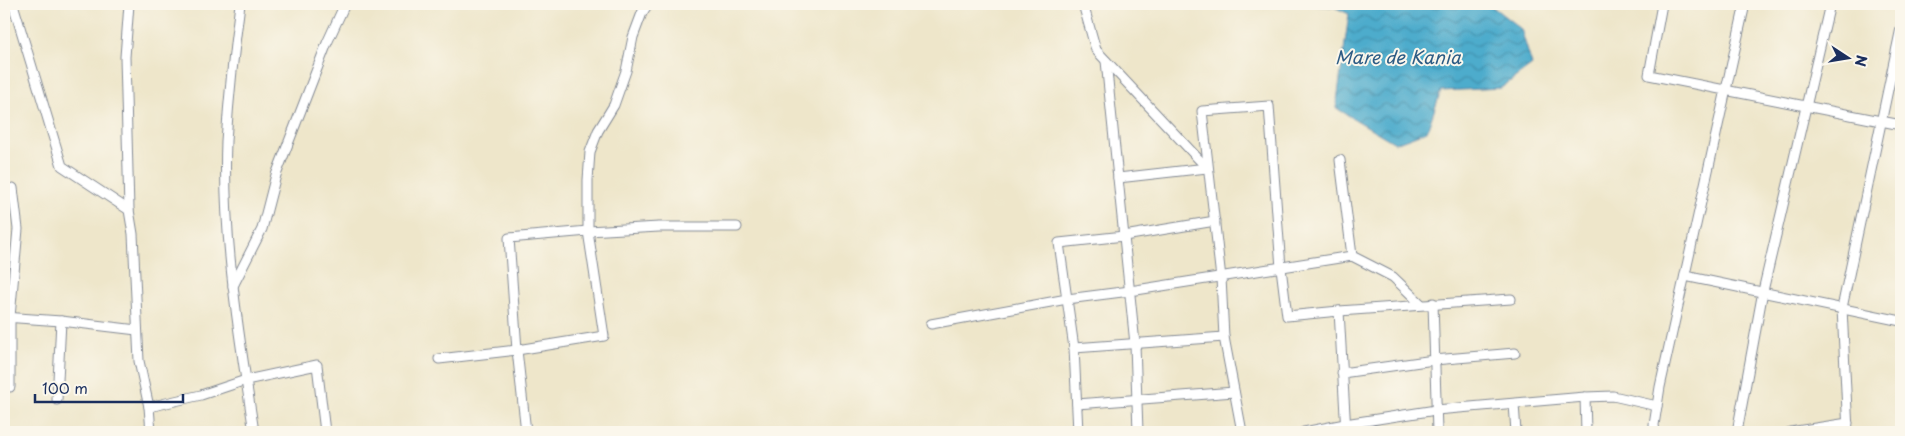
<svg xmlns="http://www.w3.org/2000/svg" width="1905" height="436" font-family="'Playpen Sans',sans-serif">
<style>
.water{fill:url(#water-waves);stroke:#346e95}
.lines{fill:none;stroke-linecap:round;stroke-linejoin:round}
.minor-casing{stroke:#848a94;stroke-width:11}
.minor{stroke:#fff;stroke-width:9}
.labels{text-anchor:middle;stroke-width:4;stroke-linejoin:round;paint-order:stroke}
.water-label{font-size:18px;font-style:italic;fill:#2c5b84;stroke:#fbf7ec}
</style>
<defs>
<pattern id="water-waves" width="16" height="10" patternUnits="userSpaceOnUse" patternTransform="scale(1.25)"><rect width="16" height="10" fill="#4daccc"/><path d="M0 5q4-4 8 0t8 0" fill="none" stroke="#3f8ca9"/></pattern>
</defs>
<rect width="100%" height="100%" fill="#fbf7ec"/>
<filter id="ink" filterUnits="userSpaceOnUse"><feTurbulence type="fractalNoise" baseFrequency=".02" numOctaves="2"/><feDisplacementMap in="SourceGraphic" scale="10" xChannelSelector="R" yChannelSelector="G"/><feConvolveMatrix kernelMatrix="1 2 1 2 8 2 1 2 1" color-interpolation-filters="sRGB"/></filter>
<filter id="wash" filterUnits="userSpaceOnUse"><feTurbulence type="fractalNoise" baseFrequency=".0096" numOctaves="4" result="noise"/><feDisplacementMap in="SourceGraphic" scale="20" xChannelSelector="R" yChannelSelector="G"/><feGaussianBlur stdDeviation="1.12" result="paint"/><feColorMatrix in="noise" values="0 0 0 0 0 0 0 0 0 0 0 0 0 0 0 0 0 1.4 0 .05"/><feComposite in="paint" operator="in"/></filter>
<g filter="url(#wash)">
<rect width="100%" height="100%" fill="#eee6ca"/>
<polygon class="water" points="1295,4 1489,4 1521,29 1532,65 1501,88 1441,91 1427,131 1395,143 1336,108 1349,14 1334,7"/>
</g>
<g filter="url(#ink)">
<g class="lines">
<g class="minor-casing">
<g id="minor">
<polyline points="13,4 62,166 129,210"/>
<polyline points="129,4 125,57 129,210 133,234 139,361 149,407"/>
<path d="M240 4C234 49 229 95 226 141 223 220 234 302 246 380L317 365 325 432"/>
<polyline points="1083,4 1096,50 1207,168"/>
<polyline points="1662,4 1649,75 1901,125"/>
<polyline points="1106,61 1135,344 1138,432"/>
<polyline points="1340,160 1352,256 1393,277 1421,304"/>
<polyline points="1118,178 1207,168"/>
<polyline points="1685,276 1901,321"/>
<polyline points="233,286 262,229 276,175 327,43 345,4"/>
<polyline points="1433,303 1437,432"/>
<polyline points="1339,311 1346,432"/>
<polyline points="4,317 61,321 137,330"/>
<polyline points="931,324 1067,299 1130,291 1352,256"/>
<polyline points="1074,348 1224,337"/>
<polyline points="439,359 517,350 604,336 588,231 588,180 590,152 598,131 614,105 626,71 633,37 642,13 648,4"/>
<polyline points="1342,373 1434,360 1515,353"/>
<polyline points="10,387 10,317 18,229 13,188"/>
<polyline points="1585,397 1586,432"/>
<polyline points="57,400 61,321"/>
<polyline points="1077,404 1234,392"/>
<polyline points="1514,404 1516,432"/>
<polyline points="151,432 149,407 201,395 246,380 254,432"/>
<polyline points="526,432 517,350 509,238 588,231 659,227 737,227"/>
<polyline points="1078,432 1074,348 1059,243 1124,236 1215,221"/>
<polyline points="1242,432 1224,337 1221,278 1202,111 1269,106 1281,268 1287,316 1339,311 1511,299"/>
<polyline points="1304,432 1345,424 1436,410 1585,397 1613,396 1657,406"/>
<polyline points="1655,432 1654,425 1660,387 1745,4"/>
<polyline points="1737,432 1763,291 1830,4"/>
<polyline points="1790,432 1848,423"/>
<polyline points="1848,432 1842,308 1901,28"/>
</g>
</g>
<use href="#minor" class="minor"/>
</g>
</g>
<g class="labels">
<g class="water-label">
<text x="1398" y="64">Mare de Kania</text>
</g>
</g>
<rect width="1905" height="436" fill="none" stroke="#fbf7ec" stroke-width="20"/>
<g transform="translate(1848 58) rotate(102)" stroke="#fbf7ec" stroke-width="4" paint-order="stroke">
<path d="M0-4L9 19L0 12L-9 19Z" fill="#1b2f5e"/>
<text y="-8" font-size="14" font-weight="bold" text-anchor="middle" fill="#1b2f5e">N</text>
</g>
<path d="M35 394v8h148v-8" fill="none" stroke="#1b2f5e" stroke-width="2.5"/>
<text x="42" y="394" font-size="15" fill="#1b2f5e" stroke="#fbf7ec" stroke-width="4" paint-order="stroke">100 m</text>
</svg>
